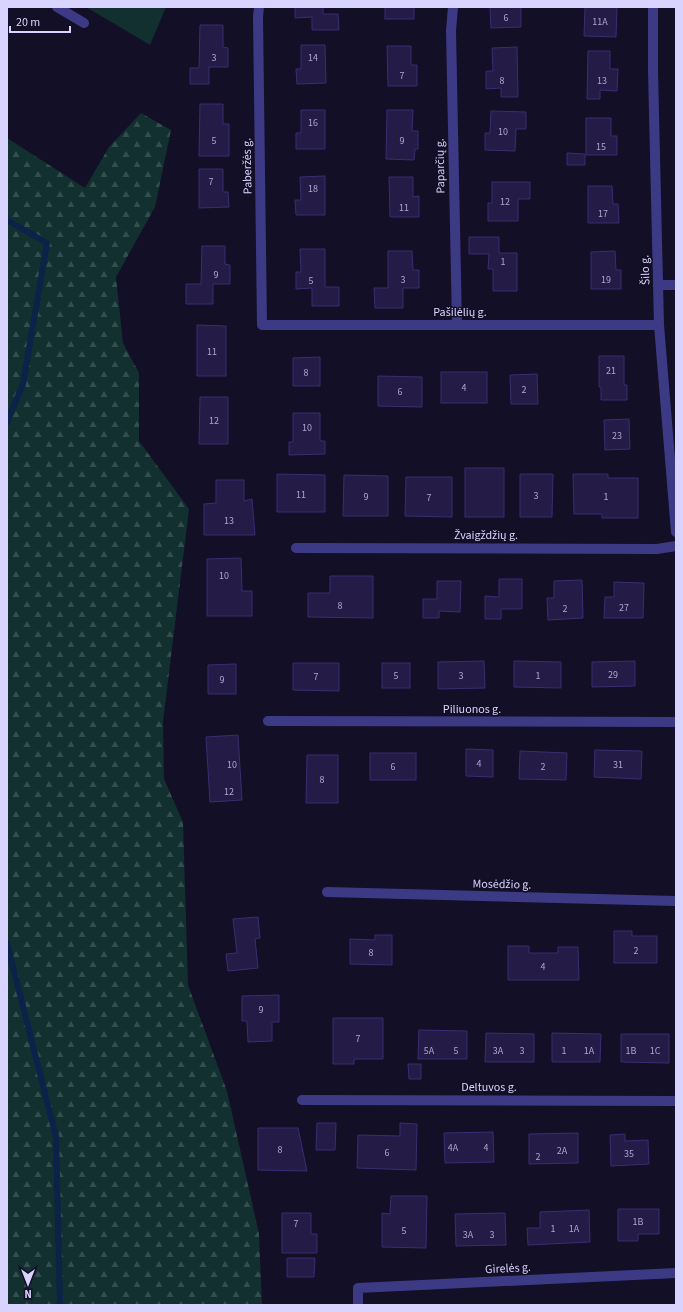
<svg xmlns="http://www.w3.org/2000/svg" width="683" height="1312" font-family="'Source Sans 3',sans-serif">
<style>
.green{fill:#12302f}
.forest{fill:url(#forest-firs)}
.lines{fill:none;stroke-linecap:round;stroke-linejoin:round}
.stream{stroke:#0c2248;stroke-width:6}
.building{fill:#241b47;stroke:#3b2d73}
.minor{stroke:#3d3a85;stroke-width:10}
.labels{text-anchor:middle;stroke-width:3;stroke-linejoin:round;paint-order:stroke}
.number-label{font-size:10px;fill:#aca6d1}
.street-label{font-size:12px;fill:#d9d4ff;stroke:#130f26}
</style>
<defs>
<pattern id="forest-firs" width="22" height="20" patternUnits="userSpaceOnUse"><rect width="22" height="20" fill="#12302f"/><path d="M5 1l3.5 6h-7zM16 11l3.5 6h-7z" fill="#344d4e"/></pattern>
</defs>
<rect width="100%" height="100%" fill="#130f26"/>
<polygon class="green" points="86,7 166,7 150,45"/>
<polygon class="forest" points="141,113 171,130 155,207 116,277 123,343 139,373 139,441 189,509 163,722 164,779 183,822 188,985 227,1091 259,1234 262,1305 7,1305 7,138 85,188 109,147"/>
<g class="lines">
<g class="stream">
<polyline points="7,220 47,243 23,384 7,422"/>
<polyline points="7,943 56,1137 60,1305"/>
</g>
</g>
<g class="building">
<polygon points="295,7 323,7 323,14 338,14 339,30 312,30 312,17 295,18"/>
<rect x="385" y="7" width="29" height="12"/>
<polygon points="490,7 521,7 521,27 491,28"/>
<polygon points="585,7 617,7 616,37 584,36"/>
<polygon points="200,25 223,25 223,47 228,48 228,67 209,67 209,84 190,84 190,68 199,68"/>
<polygon points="301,45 325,45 326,83 297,84 296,69 301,69"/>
<polygon points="387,46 411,46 411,65 417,65 417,86 388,86"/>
<polygon points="517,47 518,97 501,97 501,88 486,89 486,71 493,71 492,48"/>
<polygon points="588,51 610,51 610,69 618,69 617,91 600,90 600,99 587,99"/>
<polygon points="200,104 223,104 223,124 229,124 229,156 199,156"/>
<polygon points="301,110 325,110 325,149 296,149 296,133 301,133"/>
<polygon points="387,110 413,110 412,131 418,131 418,149 415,149 414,160 386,159"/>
<polygon points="491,111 526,112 526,129 516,129 515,151 485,150 485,133 490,133"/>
<polygon points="586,118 611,118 611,136 617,136 617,155 586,155"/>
<polygon points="567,153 585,154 585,165 567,165"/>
<polygon points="199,169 223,169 223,192 228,192 229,207 199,208"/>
<polygon points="325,176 325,215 296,215 295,200 301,200 300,177"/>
<polygon points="389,177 413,177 413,197 419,196 419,217 390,217"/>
<polygon points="492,182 530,182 530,199 518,199 518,221 488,221 488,203 492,203"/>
<polygon points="588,186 612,186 613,204 618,204 619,223 588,223"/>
<polygon points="469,237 499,237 499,253 517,253 517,291 493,291 493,269 488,269 489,254 469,254"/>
<polygon points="202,246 225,246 225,264 230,265 230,284 213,284 213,304 186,304 186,284 201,284"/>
<polygon points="300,249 325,249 325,287 339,287 339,306 312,306 312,288 296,289 296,272 301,272"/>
<polygon points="388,251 412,251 413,270 419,270 419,288 403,288 403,308 375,308 374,288 388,288"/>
<polygon points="615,251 616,270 621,270 621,289 591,289 591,252"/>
<polygon points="197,325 226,326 226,376 197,376"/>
<polygon points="599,356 624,356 624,385 627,385 627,400 601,400 601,387 599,387"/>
<polygon points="320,357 320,386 293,386 293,358"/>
<rect x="441" y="372" width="46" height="31"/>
<polygon points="537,374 538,404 511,404 510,375"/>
<polygon points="378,376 422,377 422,407 378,406"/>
<polygon points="200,397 228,397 228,444 199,444"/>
<polygon points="293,413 320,413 320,441 325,441 325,454 289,455 289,442 293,442"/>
<polygon points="629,419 630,449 605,450 604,420"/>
<rect x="465" y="468" width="39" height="49"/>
<polygon points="277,474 325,475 325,512 277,512"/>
<polygon points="520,474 553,474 552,517 520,517"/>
<polygon points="573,474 608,474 608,478 638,478 638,518 602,518 602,514 574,514"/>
<polygon points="344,475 388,476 388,516 343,516"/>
<polygon points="406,477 452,477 452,517 405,516"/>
<polygon points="216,480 244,480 244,501 252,499 255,535 204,535 204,504 216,503"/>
<polygon points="241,558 242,591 252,591 252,616 207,616 207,559"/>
<polygon points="330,576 373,576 373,618 308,617 308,593 330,593"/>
<polygon points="499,579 522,579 522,609 501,609 501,619 485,619 485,596 499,597"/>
<polygon points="582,580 583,618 548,620 547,598 554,598 554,581"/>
<polygon points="437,581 461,581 460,612 439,611 439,618 423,618 423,599 437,599"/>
<polygon points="614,582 644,583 643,618 604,618 605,597 614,597"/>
<polygon points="484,661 485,688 438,689 438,662"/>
<polygon points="514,661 561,662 561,688 514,687"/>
<polygon points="635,661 635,686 592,687 592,662"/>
<polygon points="293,663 339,663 339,691 293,690"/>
<rect x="382" y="663" width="28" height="25"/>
<polygon points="236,664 236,694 208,694 208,665"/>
<polygon points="238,735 242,800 210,802 206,737"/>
<polygon points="466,749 493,750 493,777 466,776"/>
<polygon points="595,750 642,751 641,779 594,777"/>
<polygon points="520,751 567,753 566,780 519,779"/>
<rect x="370" y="753" width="46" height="27"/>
<polygon points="307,755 338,755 338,803 306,803"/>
<polygon points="258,917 260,938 255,939 258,968 228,971 226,954 237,953 233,919"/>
<polygon points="614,931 632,931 632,936 657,936 657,963 614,963"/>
<polygon points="375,935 392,935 392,965 350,964 350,939 375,940"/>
<polygon points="508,946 529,946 529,953 558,953 558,947 578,947 579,980 508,980"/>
<polygon points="279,995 279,1022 272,1022 272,1041 248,1042 247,1021 242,1021 242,996"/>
<polygon points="333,1018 383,1018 383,1059 354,1059 354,1064 333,1064"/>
<polygon points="419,1030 467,1031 467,1059 418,1059"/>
<polygon points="486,1033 534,1034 534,1062 485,1062"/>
<polygon points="552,1033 601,1034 600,1062 552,1062"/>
<polygon points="621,1034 669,1034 669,1063 621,1062"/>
<polygon points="408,1064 421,1064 421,1079 409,1079"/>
<polygon points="317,1123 336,1123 335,1150 316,1150"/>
<polygon points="400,1123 417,1124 416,1170 357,1168 358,1135 400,1136"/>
<polygon points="258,1128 298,1128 307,1171 258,1170"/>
<polygon points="493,1132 494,1162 445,1163 444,1133"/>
<polygon points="578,1133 578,1163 529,1164 529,1134"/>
<polygon points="625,1134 625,1141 648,1140 649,1164 611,1166 610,1135"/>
<polygon points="391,1196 427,1196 426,1248 382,1247 382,1213 390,1214"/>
<polygon points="618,1209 659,1209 659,1234 638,1234 638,1241 618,1241"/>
<polygon points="589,1210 590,1242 528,1245 527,1228 540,1228 540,1212"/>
<polygon points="282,1213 311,1213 311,1234 317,1234 317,1253 282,1253"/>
<polygon points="505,1213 506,1245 456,1246 455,1214"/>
<polygon points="287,1258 315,1258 314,1277 287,1277"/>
</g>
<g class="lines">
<g class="minor">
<polyline points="57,7 84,23"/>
<polyline points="259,7 258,17 262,325 659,325"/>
<polyline points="453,7 451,31 457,325"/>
<polyline points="653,7 653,71 659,325 676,532"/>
<polyline points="658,285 676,285"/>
<polyline points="296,548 657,549 676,546"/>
<polyline points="268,721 676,722"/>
<polyline points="327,892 676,901"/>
<polyline points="302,1100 676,1101"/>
<polyline points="358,1305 358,1288 676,1273"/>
</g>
</g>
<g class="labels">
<g class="number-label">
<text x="506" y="21">6</text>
<text x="600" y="25">11A</text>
<text x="214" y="61">3</text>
<text x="313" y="61">14</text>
<text x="402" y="79">7</text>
<text x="502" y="84">8</text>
<text x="602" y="84">13</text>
<text x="313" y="126">16</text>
<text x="503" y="135">10</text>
<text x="214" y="144">5</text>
<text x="402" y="144">9</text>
<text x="601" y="150">15</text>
<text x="211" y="185">7</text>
<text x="313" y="192">18</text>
<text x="505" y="205">12</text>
<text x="404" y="211">11</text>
<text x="603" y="217">17</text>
<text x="503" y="265">1</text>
<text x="216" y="278">9</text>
<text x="403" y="283">3</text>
<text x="606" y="283">19</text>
<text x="311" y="284">5</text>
<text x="212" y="355">11</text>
<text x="611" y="374">21</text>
<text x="306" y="376">8</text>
<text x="464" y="391">4</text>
<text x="524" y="393">2</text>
<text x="400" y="395">6</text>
<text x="214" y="424">12</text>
<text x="307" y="431">10</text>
<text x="617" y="439">23</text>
<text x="301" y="498">11</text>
<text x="536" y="499">3</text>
<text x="366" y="500">9</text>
<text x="606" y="500">1</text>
<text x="429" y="501">7</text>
<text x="229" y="524">13</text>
<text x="224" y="579">10</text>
<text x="340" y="609">8</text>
<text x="624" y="611">27</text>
<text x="565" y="612">2</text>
<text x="613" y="678">29</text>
<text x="396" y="679">5</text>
<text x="461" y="679">3</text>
<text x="538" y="679">1</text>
<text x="316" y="680">7</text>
<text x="222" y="683">9</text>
<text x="479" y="767">4</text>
<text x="232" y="768">10</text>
<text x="618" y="768">31</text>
<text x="393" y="770">6</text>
<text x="543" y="770">2</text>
<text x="322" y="783">8</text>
<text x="229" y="795">12</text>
<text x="636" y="954">2</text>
<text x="371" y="956">8</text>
<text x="543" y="970">4</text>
<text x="261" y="1013">9</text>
<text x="358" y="1042">7</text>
<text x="429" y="1054">5A</text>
<text x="456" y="1054">5</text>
<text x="498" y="1054">3A</text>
<text x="522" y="1054">3</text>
<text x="564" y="1054">1</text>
<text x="589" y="1054">1A</text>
<text x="631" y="1054">1B</text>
<text x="655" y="1054">1C</text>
<text x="453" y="1151">4A</text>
<text x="486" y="1151">4</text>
<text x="280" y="1153">8</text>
<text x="562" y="1154">2A</text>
<text x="387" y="1156">6</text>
<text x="629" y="1157">35</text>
<text x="538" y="1160">2</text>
<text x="638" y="1225">1B</text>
<text x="296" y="1227">7</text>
<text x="553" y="1232">1</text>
<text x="574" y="1232">1A</text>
<text x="404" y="1234">5</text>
<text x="468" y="1238">3A</text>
<text x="492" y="1238">3</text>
</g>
<g class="street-label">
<text transform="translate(247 166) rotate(-91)" y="4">Paberžės g.</text>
<text transform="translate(440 166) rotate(-91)" y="4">Paparčių g.</text>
<text transform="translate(645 270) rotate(-92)" y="4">Šilo g.</text>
<text x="460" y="316">Pašilėlių g.</text>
<text x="486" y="539">Žvaigždžių g.</text>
<text x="472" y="713">Piliuonos g.</text>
<text transform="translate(502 884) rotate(1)" y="4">Mosėdžio g.</text>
<text x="489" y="1091">Deltuvos g.</text>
<text transform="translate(508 1268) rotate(-3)" y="4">Girelės g.</text>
</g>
</g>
<rect width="683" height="1312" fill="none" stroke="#d9d4ff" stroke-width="16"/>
<g transform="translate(28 1284) rotate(180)" stroke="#130f26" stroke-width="3" paint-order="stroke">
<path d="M0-3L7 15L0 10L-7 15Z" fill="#d9d4ff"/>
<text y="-6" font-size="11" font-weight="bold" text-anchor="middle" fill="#d9d4ff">N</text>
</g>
<path d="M10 26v6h60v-6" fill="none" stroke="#d9d4ff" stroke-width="2"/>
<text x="16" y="26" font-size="12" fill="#d9d4ff" stroke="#130f26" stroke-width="3" paint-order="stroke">20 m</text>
</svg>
